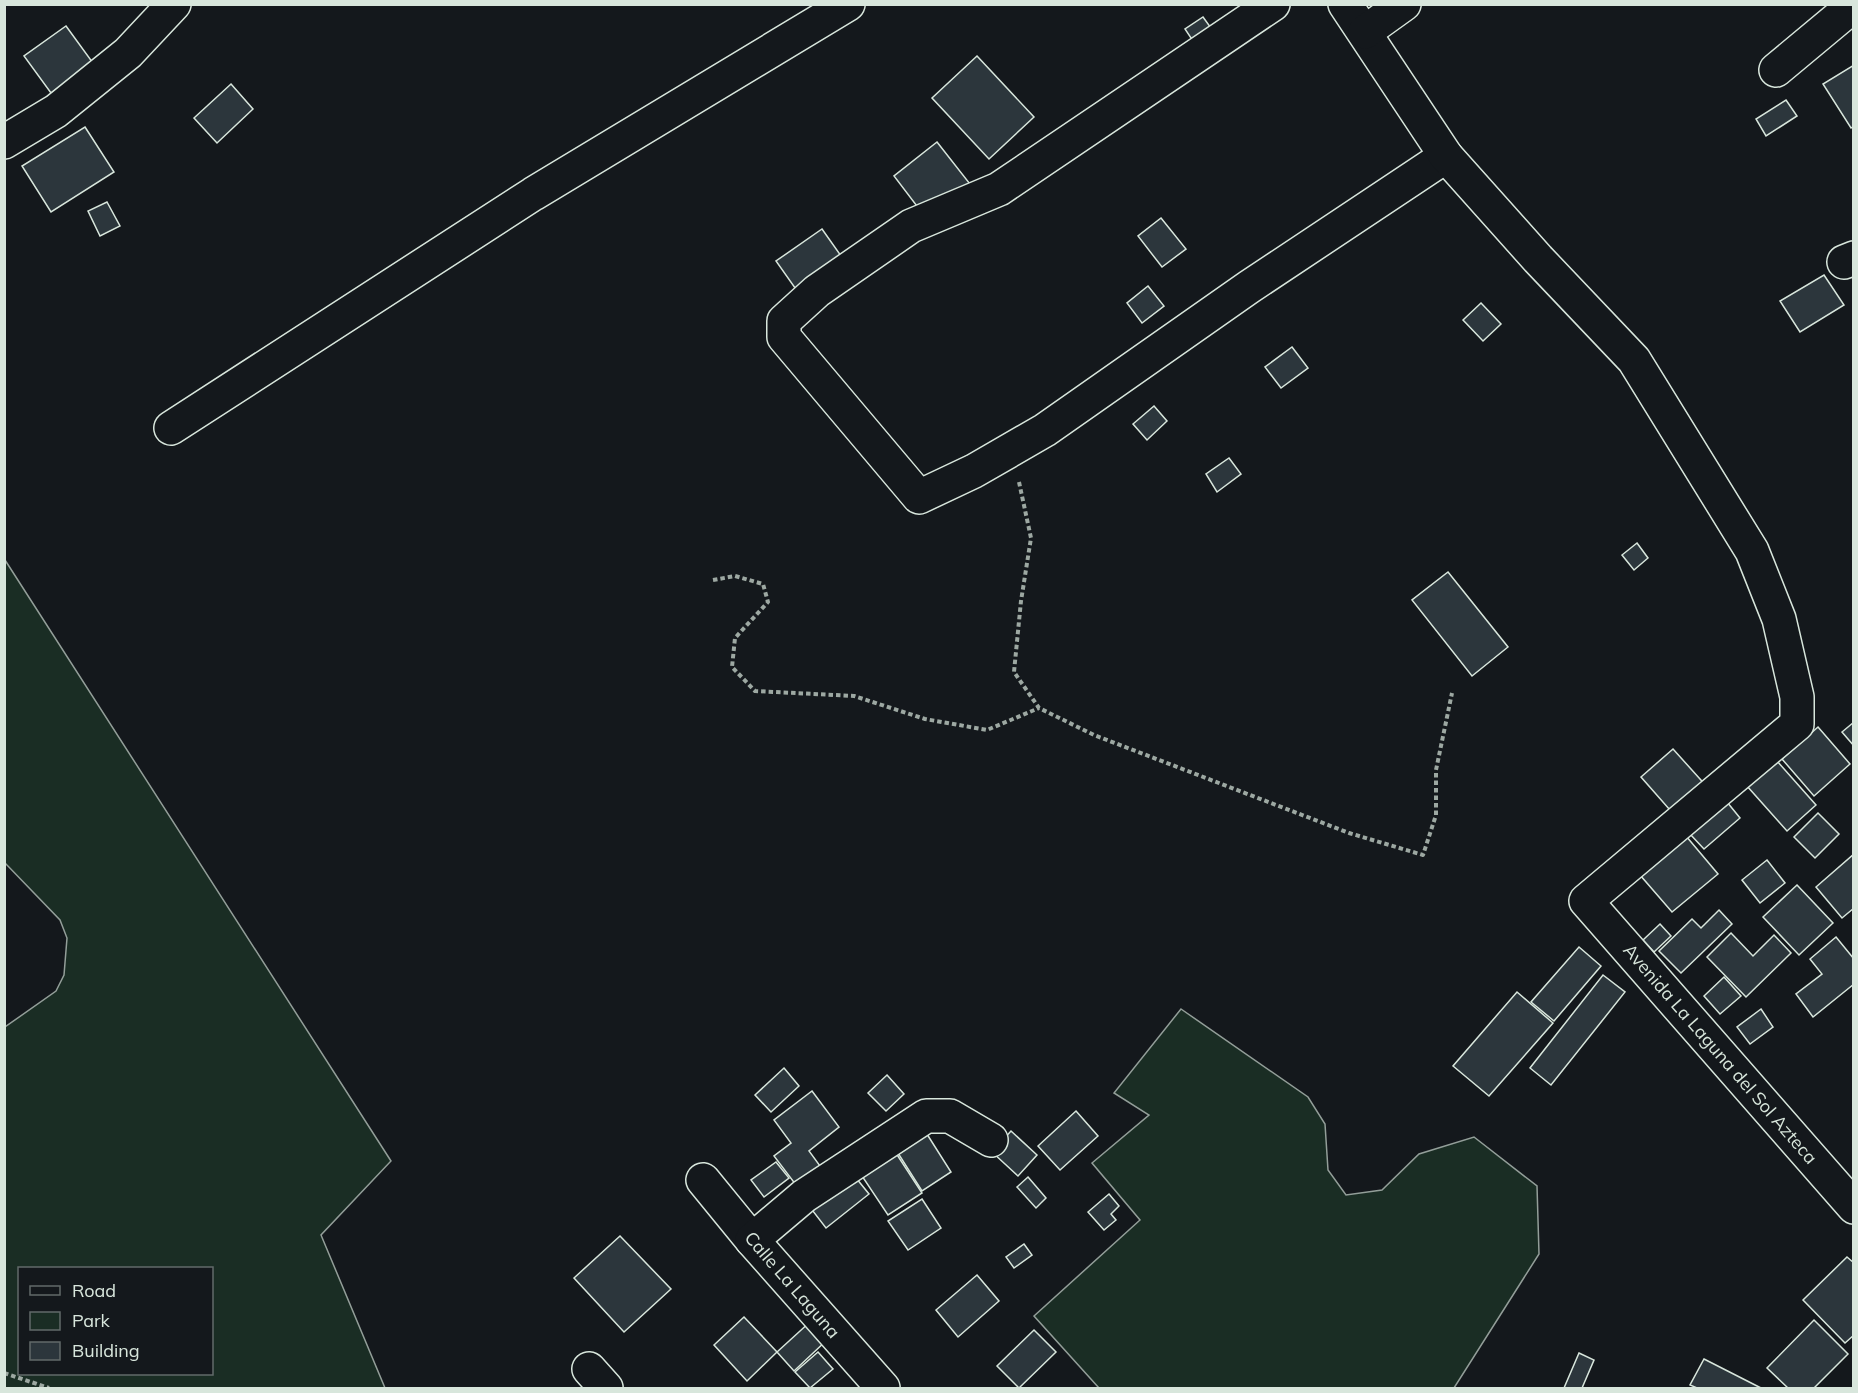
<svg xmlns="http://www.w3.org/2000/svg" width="1858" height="1393" font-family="Mulish,sans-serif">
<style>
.green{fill:#1a2d24;stroke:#939e99;stroke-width:1.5;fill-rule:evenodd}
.building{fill:#2c363c;stroke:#d8e6dc;stroke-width:1.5}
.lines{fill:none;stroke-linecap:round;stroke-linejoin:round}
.minor-casing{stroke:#d8e6dc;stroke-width:36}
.path{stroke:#9da8a2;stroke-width:4;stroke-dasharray:4.5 3;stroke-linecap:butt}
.minor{stroke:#14181c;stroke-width:33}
.labels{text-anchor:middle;stroke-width:4.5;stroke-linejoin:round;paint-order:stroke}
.street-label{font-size:18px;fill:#d8e6dc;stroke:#14181c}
</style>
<rect width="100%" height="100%" fill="#14181c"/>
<g class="green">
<path d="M5 560 391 1161 321 1235 385 1388H5V1027L56 991 64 975 67 938 60 920 5 863ZM20 1268H212V1374H20Z"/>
<polygon points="1181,1009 1308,1097 1325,1124 1328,1170 1346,1195 1382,1190 1419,1154 1474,1137 1537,1186 1539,1254 1454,1388 1099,1388 1034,1316 1140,1220 1092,1163 1149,1115 1114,1093"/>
</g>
<g class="building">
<polygon points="1203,17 1211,28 1193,41 1185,29"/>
<polygon points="66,26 93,63 51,93 24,56"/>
<polygon points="977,56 1034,117 989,159 932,98"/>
<polygon points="1854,65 1854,126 1851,128 1823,84"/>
<polygon points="231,84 253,109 217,143 194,118"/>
<polygon points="1786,100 1797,116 1766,136 1756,119"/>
<polygon points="85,127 114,172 51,212 22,166"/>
<polygon points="937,142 970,184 926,218 894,176"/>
<polygon points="107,202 120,226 100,236 88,211"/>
<polygon points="1161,218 1186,249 1162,267 1138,236"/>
<polygon points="822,229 846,263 800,295 776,261"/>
<polygon points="1824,275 1844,305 1800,332 1780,301"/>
<polygon points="1148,286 1164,306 1142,323 1127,303"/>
<polygon points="1481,303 1501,324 1483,341 1463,320"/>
<polygon points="1292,347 1308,368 1281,388 1265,367"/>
<polygon points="1154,406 1167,421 1147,440 1133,424"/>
<polygon points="1229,458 1241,474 1217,492 1206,474"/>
<polygon points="1637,543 1648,558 1634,570 1622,555"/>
<polygon points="1448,572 1508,647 1472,676 1412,600"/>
<polygon points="1854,722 1854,746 1842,732"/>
<polygon points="1818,727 1850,764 1814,796 1782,759"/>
<polygon points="1673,749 1709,789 1677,818 1641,777"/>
<polygon points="1777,761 1816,805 1787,831 1747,786"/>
<polygon points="1727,802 1740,818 1704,849 1690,834"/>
<polygon points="1818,813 1839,834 1815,858 1794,837"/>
<polygon points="1686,836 1718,874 1672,912 1640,875"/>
<polygon points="1854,854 1854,908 1842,918 1816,887"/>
<polygon points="1767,860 1785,883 1760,903 1742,880"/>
<polygon points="1797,885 1833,923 1799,955 1763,917"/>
<polygon points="1719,910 1732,924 1681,973 1659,951 1692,919 1701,928"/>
<polygon points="1660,924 1671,936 1654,952 1643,940"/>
<polygon points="1731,933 1753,956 1774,935 1791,953 1746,997 1707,957"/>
<polygon points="1836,937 1854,959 1854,984 1813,1017 1796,994 1822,974 1810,959"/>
<polygon points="1579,947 1601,966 1554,1021 1531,1002"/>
<polygon points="1603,975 1625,992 1551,1085 1530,1068"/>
<polygon points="1724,977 1741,996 1720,1014 1704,996"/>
<polygon points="1517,992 1553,1023 1489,1096 1453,1066"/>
<polygon points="1761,1009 1773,1027 1750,1044 1737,1027"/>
<polygon points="784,1068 799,1086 771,1112 755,1095"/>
<polygon points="887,1075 904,1094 886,1111 868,1093"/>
<polygon points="812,1091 839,1127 809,1151 823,1170 799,1189 774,1156 791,1143 774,1120"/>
<polygon points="1076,1111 1098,1136 1060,1170 1038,1146"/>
<polygon points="925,1131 951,1172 922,1191 896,1150"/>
<polygon points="1011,1131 1037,1155 1018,1176 992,1152"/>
<polygon points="892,1147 922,1193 888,1215 858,1170"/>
<polygon points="776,1162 789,1178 764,1197 751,1180"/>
<polygon points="852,1173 869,1194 826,1228 809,1206"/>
<polygon points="1028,1177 1046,1198 1036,1208 1017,1187"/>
<polygon points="1109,1194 1119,1206 1111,1214 1116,1220 1104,1230 1088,1212"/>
<polygon points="922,1199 941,1228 908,1250 888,1221"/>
<polygon points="620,1236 671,1289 624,1332 574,1278"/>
<polygon points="1024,1244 1032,1255 1014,1268 1006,1257"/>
<polygon points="1847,1257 1854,1263 1854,1335 1845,1343 1803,1300"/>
<polygon points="977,1275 999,1301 958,1337 936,1310"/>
<polygon points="744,1317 777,1352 747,1381 714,1345"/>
<polygon points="1814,1320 1848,1354 1814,1388 1788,1388 1767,1368"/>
<polygon points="811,1321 828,1339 794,1371 777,1352"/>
<polygon points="1034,1330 1056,1352 1019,1388 997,1366"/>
<polygon points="818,1352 833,1369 810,1388 795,1372"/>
<polygon points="1579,1353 1594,1360 1582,1388 1564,1388"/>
<polygon points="1704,1359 1761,1388 1697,1388 1690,1385"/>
</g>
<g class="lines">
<g class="minor-casing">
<g id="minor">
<polyline points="1273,4 999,189 911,226 817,291 784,321 784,337 919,497 974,471 1045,430 1249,287 1446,156"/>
<polyline points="1345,4 1446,156 1538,259 1634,360 1752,551 1779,619 1797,697 1797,724 1586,901 1854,1207"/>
<polyline points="1365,32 1404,4"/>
<polyline points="1776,70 1854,5"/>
<polyline points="4,142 56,111 128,53 174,4"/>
<polyline points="1844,262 1854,258"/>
<polyline points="171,428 533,194 848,4"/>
<polyline points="703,1180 752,1240 883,1388"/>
<polyline points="752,1240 804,1196 926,1116 950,1116 991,1140"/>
<polyline points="589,1369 606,1388"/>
</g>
</g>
<g class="path">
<polyline points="1019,482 1031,538 1021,601 1014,672 1039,708 1094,735 1349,833 1423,855 1436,815 1436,770 1452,693"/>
<polyline points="713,580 735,576 763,584 768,602 735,638 732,667 755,691 854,696 925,719 987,730 1039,708"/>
<polyline points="4,1373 49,1388"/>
</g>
<use href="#minor" class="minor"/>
</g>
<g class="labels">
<g class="street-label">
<text transform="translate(1720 1054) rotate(49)" y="6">Avenida La Laguna del Sol Azteca</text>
<text transform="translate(792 1285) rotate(49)" y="6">Calle La Laguna</text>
</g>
</g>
<rect width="1858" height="1393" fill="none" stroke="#d8e6dc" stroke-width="12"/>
<rect x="18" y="1267" width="195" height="108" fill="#14181c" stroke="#626a69" stroke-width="1.5"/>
<rect x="30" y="1286" width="30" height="9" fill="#14181c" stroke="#626a69" stroke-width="1.5"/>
<text x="72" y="1297" font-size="18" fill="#d8e6dc">Road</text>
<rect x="30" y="1312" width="30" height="18" fill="#1a2d24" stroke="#626a69" stroke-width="1.5"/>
<text x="72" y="1327" font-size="18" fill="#d8e6dc">Park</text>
<rect x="30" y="1342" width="30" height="18" fill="#2c363c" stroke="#626a69" stroke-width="1.5"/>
<text x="72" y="1357" font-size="18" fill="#d8e6dc">Building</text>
</svg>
